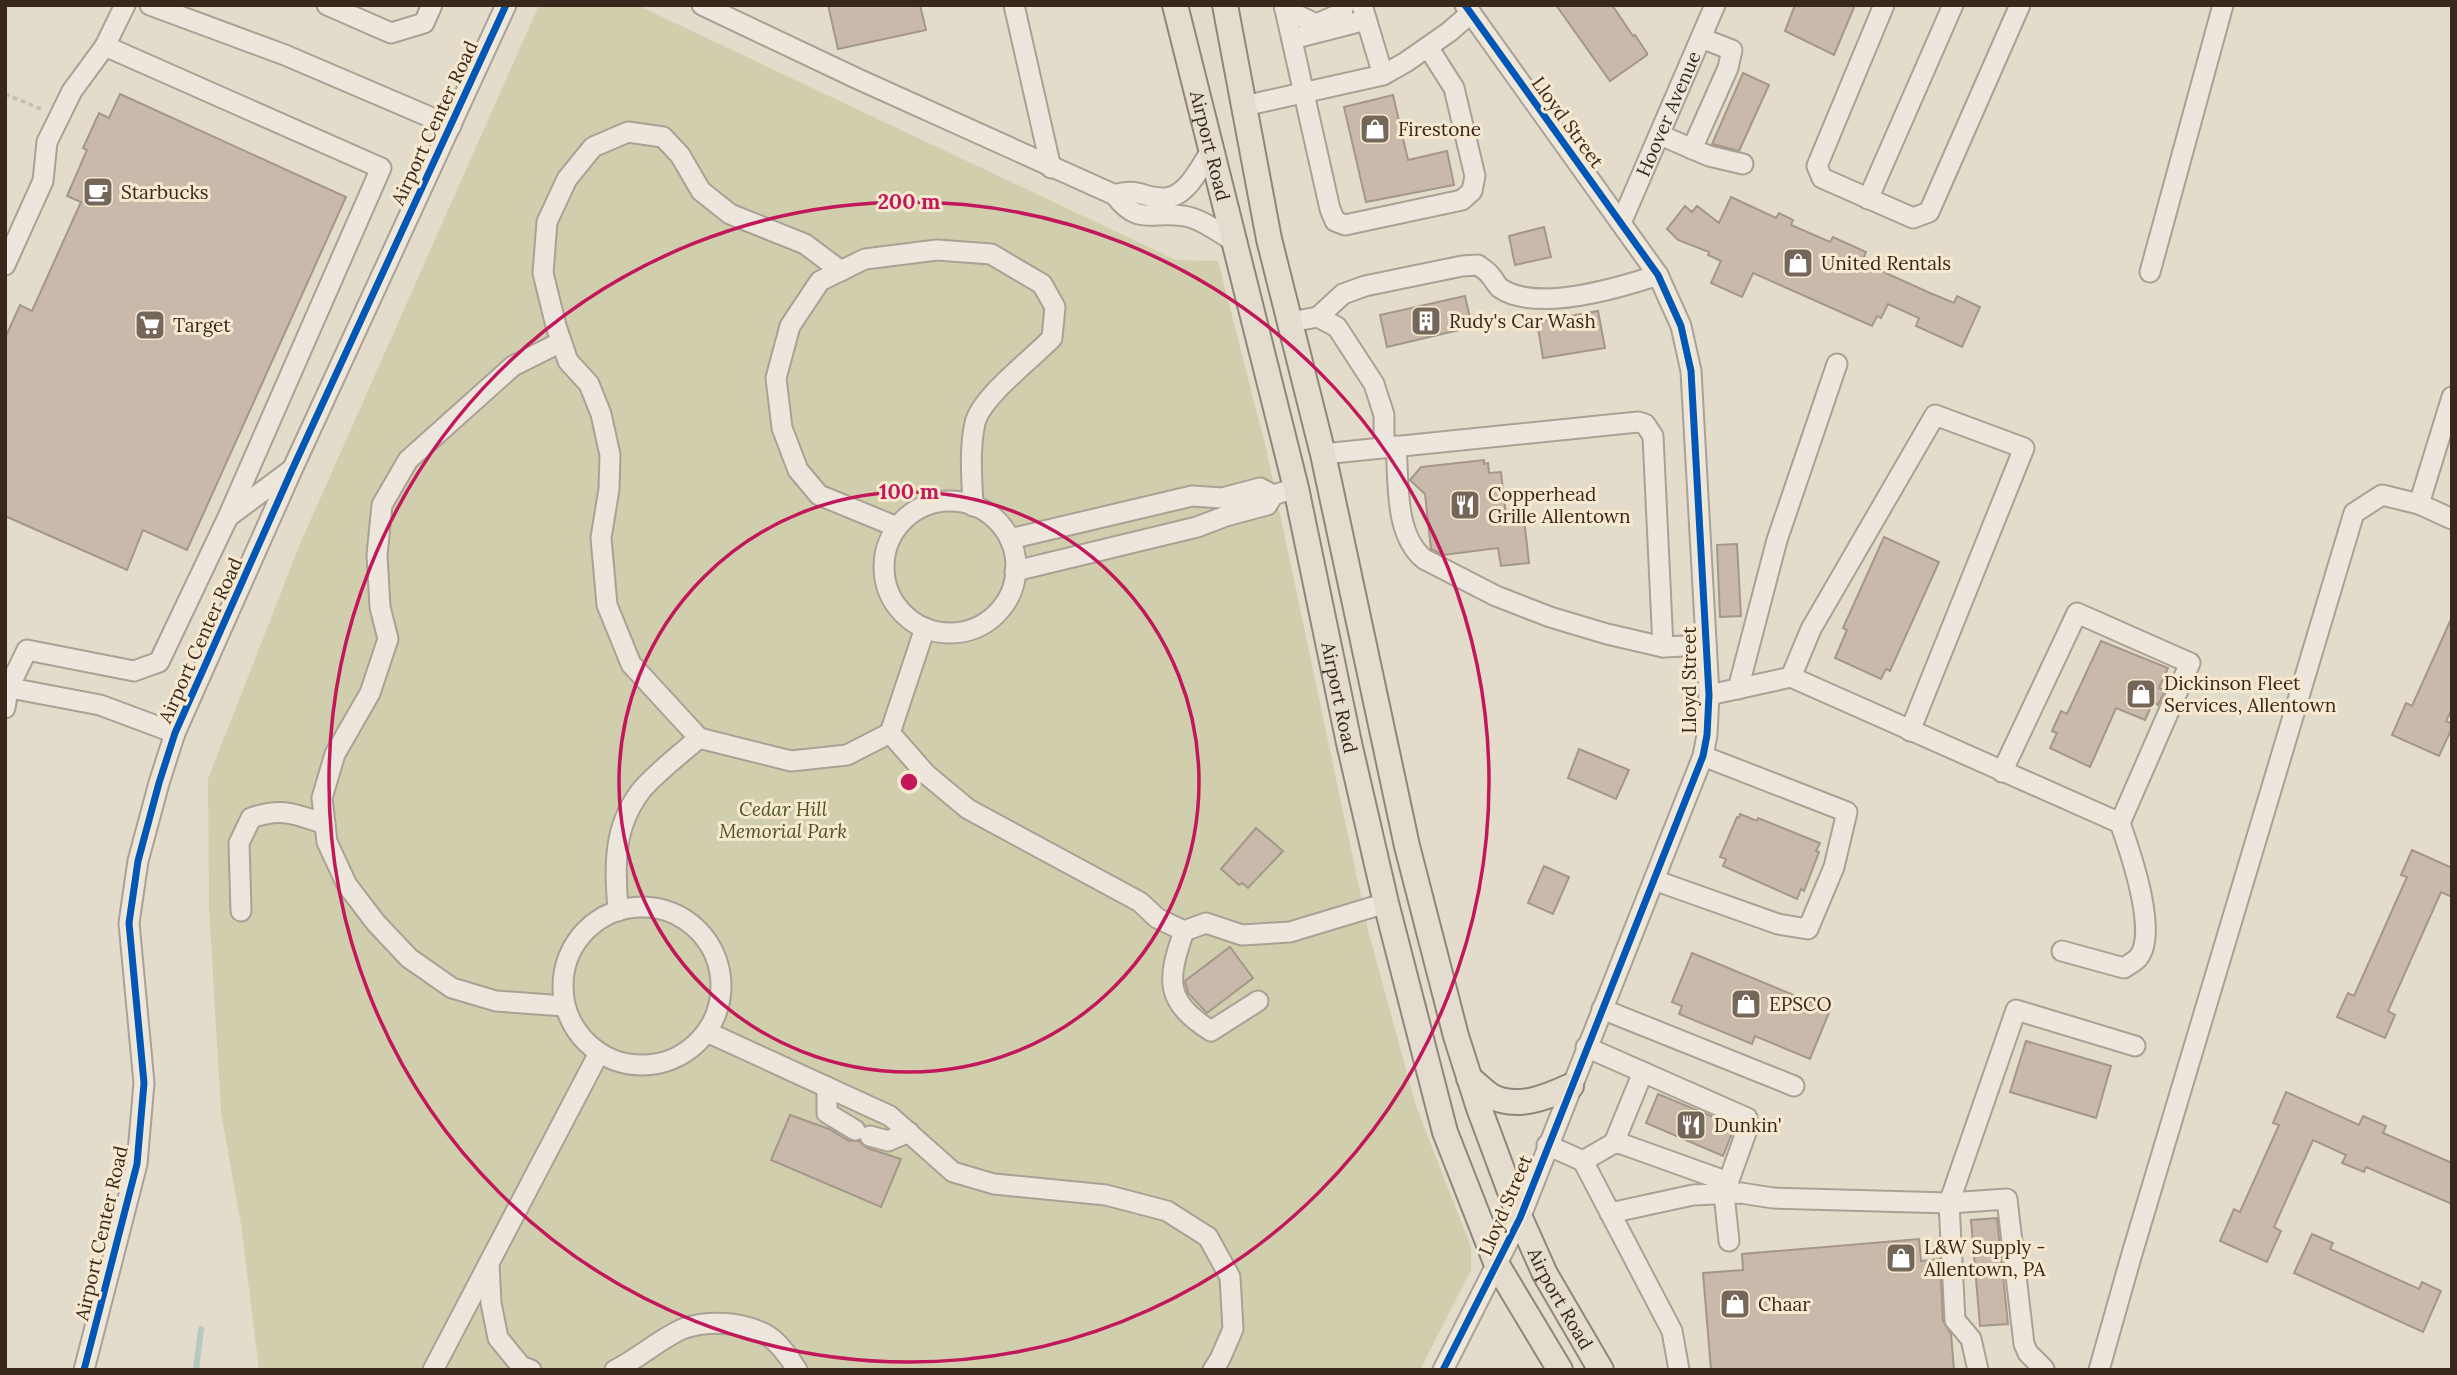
<svg xmlns="http://www.w3.org/2000/svg" width="2457" height="1375" font-family="Lora,serif">
<style>
.cemetery{fill:#d0ceac}
.lines{fill:none;stroke-linecap:round;stroke-linejoin:round}
.stream{stroke:#b6c9bd;stroke-width:6}
.building{fill:#c8b9ab;stroke:#a4978a;stroke-width:2}
.minor-casing{stroke:#a9a194;stroke-width:23}
.major-casing{stroke:#8e867b;stroke-width:28}
.path{stroke:#c5bdb3;stroke-width:3.5;stroke-dasharray:5 3.5;stroke-linecap:butt}
.minor{stroke:#ece6dd;stroke-width:19}
.major{stroke:#e4dcce;stroke-width:24}
.cycleway-casing{stroke:#f6e9d0;stroke-width:11}
.cycleway{stroke:#0057b8;stroke-width:7}
.ring{fill:none;stroke:#c2185b;stroke-width:3.5}
.labels{text-anchor:middle;stroke-width:6;stroke-linejoin:round;paint-order:stroke}
.street-label{font-size:19px;fill:#38281c;stroke:#f6e9d0}
.poi-label{font-size:19px;fill:#38281c;stroke:#f6e9d0;text-anchor:start}
.park-label{font-size:19px;font-style:italic;fill:#4b5522;stroke:#f6e9d0}
.centre{fill:#c2185b;stroke:#f6e9d0;stroke-width:3.5}
.ring-label{font-size:21px;text-anchor:middle;font-weight:bold;fill:#c2185b;stroke:#f6e9d0;stroke-width:6;stroke-linejoin:round;paint-order:stroke}
</style>
<rect width="100%" height="100%" fill="#e4dcca"/>
<polygon class="cemetery" points="539,5 637,5 1176,260 1218,261 1266,448 1369,934 1416,1106 1471,1247 1471,1270 1420,1370 259,1370 241,1225 221,1112 209,908 208,779 300,544"/>
<g class="lines">
<polyline class="stream" points="196,1370 201,1329"/>
</g>
<g class="building">
<polygon points="828,5 920,5 926,30 838,49"/>
<polygon points="1556,5 1612,5 1633,36 1635,35 1647,53 1647,55 1610,81"/>
<polygon points="1795,5 1855,5 1834,55 1785,31"/>
<polygon points="1743,73 1769,85 1739,151 1712,144"/>
<polygon points="120,94 346,197 187,550 143,530 127,570 5,516 5,338 20,305 32,311 81,202 67,196 87,150 83,148 99,113 109,118"/>
<polygon points="1393,95 1408,160 1447,151 1454,185 1366,202 1344,107"/>
<polygon points="1731,197 1776,218 1779,213 1793,220 1791,225 1830,242 1833,237 1866,252 1864,257 1881,265 1879,270 1930,293 1954,303 1957,296 1980,307 1962,347 1916,326 1919,318 1888,304 1881,318 1877,316 1872,326 1753,273 1742,297 1711,283 1721,261 1708,255 1709,252 1678,240 1667,229 1685,206 1692,212 1697,206 1719,223"/>
<polygon points="1544,227 1551,257 1515,265 1509,236"/>
<polygon points="1465,296 1472,327 1387,347 1380,315"/>
<polygon points="1598,311 1605,348 1543,358 1537,322"/>
<polygon points="1484,460 1484,464 1488,463 1489,473 1501,472 1506,516 1512,515 1513,521 1524,519 1529,563 1501,566 1498,548 1443,555 1431,549 1425,494 1410,480 1421,467"/>
<polygon points="1884,537 1939,562 1890,671 1886,669 1881,679 1835,658 1847,630 1843,628"/>
<polygon points="1737,544 1741,616 1720,617 1717,545"/>
<polygon points="2452,617 2452,709 2446,721 2452,724 2452,728 2439,756 2392,735 2406,703 2412,706"/>
<polygon points="2101,641 2168,668 2159,688 2165,690 2158,705 2153,702 2145,720 2116,708 2090,767 2050,748 2057,733 2052,731 2061,711 2067,714"/>
<polygon points="1579,749 1629,770 1616,799 1568,778"/>
<polygon points="1740,814 1757,821 1758,818 1820,843 1816,851 1819,852 1804,891 1801,889 1797,899 1723,866 1726,859 1720,857 1737,817 1739,818"/>
<polygon points="1256,828 1283,851 1248,888 1242,883 1239,885 1221,869"/>
<polygon points="2412,850 2452,868 2452,897 2441,892 2388,1011 2395,1015 2385,1038 2337,1017 2348,993 2354,996 2407,877 2401,875"/>
<polygon points="1544,866 1569,877 1553,914 1528,903"/>
<polygon points="1230,947 1253,978 1207,1013 1188,993 1185,981"/>
<polygon points="1692,953 1830,1010 1810,1059 1755,1036 1752,1044 1679,1014 1682,1006 1672,1002"/>
<polygon points="2026,1041 2111,1066 2096,1118 2010,1092"/>
<polygon points="2286,1092 2359,1125 2363,1116 2386,1126 2383,1133 2452,1163 2452,1204 2366,1167 2364,1172 2342,1163 2346,1155 2313,1140 2274,1227 2281,1231 2267,1262 2220,1241 2234,1209 2240,1212 2279,1125 2273,1123"/>
<polygon points="1658,1094 1735,1126 1723,1156 1646,1123"/>
<polygon points="790,1115 829,1129 849,1141 859,1141 867,1148 901,1159 881,1207 771,1160"/>
<polygon points="1997,1218 2008,1324 1980,1326 1971,1220"/>
<polygon points="2312,1234 2333,1243 2330,1249 2419,1289 2422,1282 2441,1291 2423,1332 2294,1273"/>
<polygon points="1919,1239 1921,1261 1940,1259 1943,1321 1951,1334 1954,1370 1711,1370 1703,1273 1743,1270 1742,1254"/>
</g>
<g class="lines">
<g class="minor-casing">
<g id="minor">
<polyline points="150,5 285,55 451,126"/>
<polyline points="327,5 391,33 424,23 432,5"/>
<polyline points="702,5 858,79 1115,195"/>
<polyline points="1014,5 1051,168"/>
<polyline points="1284,5 1330,209 1335,221 1345,225 1462,200 1472,191 1475,176 1454,88 1428,47"/>
<polyline points="1362,5 1383,75"/>
<polyline points="1884,5 1817,166 1822,178 1913,218 1929,212 2020,5"/>
<polyline points="1285,9 1316,24 1342,13 1344,5"/>
<polyline points="1292,39 1366,20"/>
<polyline points="1244,106 1383,75 1406,62 1449,32 1471,13"/>
<polyline points="1660,135 1709,156 1743,164"/>
<polyline points="1692,149 1728,68 1732,50 1701,38"/>
<path d="M1211 151C1200 167 1187 197 1165 198 1144 199 1138 187 1115 195 1138 227 1154 210 1184 216 1202 219 1218 232 1234 241"/>
<polyline points="1868,199 1953,5"/>
<path id="s1" d="M1621 223 1715 5"/>
<polyline points="5,265 43,181 47,142 72,91 105,46 125,5"/>
<polyline points="841,271 805,244 730,214 701,191 680,155 663,137 628,132 593,147 567,179 547,222 543,273 556,326 568,361 589,384 601,414 610,455 609,489 601,538 607,605 631,664 699,738 791,761 847,755 890,733 925,628"/>
<polyline points="2150,272 2223,5"/>
<path d="M1318 317 1343 294 1365 286 1462 266 1478 265C1482 268 1487 271 1490 275 1494 279 1496 285 1500 288 1536 313 1619 288 1658 275"/>
<polyline points="1290,322 1318,317 1337,327 1374,384 1384,415 1384,447"/>
<polyline points="561,342 513,366 408,460 382,505 377,555 380,607 388,639 370,693 335,754 322,798 327,842 347,885 376,923 409,958 452,988 496,1001 564,1006"/>
<path d="M1396 446C1399 482 1394 534 1424 559L1496 596 1550 617 1607 634 1663 647 1706 645"/>
<polyline points="1323,454 1638,422 1645,424 1653,436 1663,647"/>
<circle cx="950" cy="567" r="66"/>
<polyline points="2419,504 2452,397"/>
<polyline points="228,517 291,470"/>
<path d="M897 527 819 495 798 470 782 428 776 378 790 326 820 281 865 259 937 250 991 254 1042 284 1055 307 1052 338C1032 359 981 397 975 423 969 450 972 479 973 506"/>
<polyline points="1010,539 1192,496 1222,498 1260,488 1273,495"/>
<polyline points="1015,571 1197,527 1226,516 1267,505 1273,495 1296,488"/>
<polyline points="1791,677 1811,629 1935,415 2024,448 1910,731"/>
<polyline points="5,687 100,705 175,733"/>
<polyline points="1738,689 1777,540 1837,364"/>
<polyline points="1709,695 1791,677 2120,823 2190,663 2077,613 2002,772"/>
<polyline points="5,708 8,689 27,650 134,671 159,662 228,517 381,168 105,46"/>
<polyline points="890,733 926,774 968,809 1140,902 1157,918 1184,931 1206,923 1242,935 1290,932 1386,903"/>
<polyline points="1654,880 1778,924 1808,929 1834,867 1847,812 1703,756"/>
<circle cx="642" cy="986" r="79"/>
<path d="M241 911 239 843 251 818C282 807 295 814 325 824"/>
<path d="M618 911C615 868 612 830 640 792 652 776 683 752 699 738"/>
<path d="M1184 931C1167 980 1164 1001 1211 1031L1258 1001"/>
<path d="M2062 951 2124 968C2128 965 2134 962 2138 958 2159 934 2130 851 2120 823"/>
<polyline points="1602,1009 1794,1086"/>
<polyline points="707,1032 890,1116 953,1172 994,1184 1106,1195 1167,1211 1208,1237 1230,1277 1233,1329 1220,1359 1213,1370"/>
<polyline points="1586,1047 1747,1118 1748,1127 1724,1194 1729,1241"/>
<polyline points="827,1087 827,1113 855,1130"/>
<polyline points="870,1136 888,1141 909,1132"/>
<polyline points="1614,1143 1643,1072"/>
<polyline points="1547,1145 1583,1161 1672,1331 1679,1370"/>
<polyline points="1583,1161 1614,1143 1622,1144 1728,1182"/>
<polyline points="1610,1213 1693,1195 1741,1193 1773,1198 1949,1203 2007,1199 2024,1344 2028,1353 2044,1369"/>
<polyline points="84,1370 137,1164 144,1083 129,923 138,861 159,783 175,733 292,470 506,5"/>
<polyline points="433,1370 488,1265"/>
<polyline points="531,1370 521,1366 498,1338 491,1303 489,1263 599,1053"/>
<path d="M615 1370C638 1359 665 1335 685 1328 710 1320 741 1322 765 1334 777 1340 790 1358 797 1370"/>
<polyline points="1443,1370 1520,1218 1703,756 1707,735 1709,695 1691,371 1681,326 1658,275 1465,5"/>
<polyline points="1978,1370 1971,1339 1955,1320 1949,1203 2016,1010 2135,1046"/>
<polyline points="2099,1370 2131,1257 2354,513 2382,495 2419,504 2452,519"/>
</g>
</g>
<g class="major-casing">
<g id="major">
<path id="s2" d="M1175 5 1296 488 1349 743 1386 903 1445 1132 1497 1265 1560 1370"/>
<path id="s3" d="M1225 5 1269 239 1323 454 1407 846 1456 1036 1479 1108 1520 1218 1545 1274 1601 1370"/>
<path d="M1469 1078C1476 1083 1483 1091 1491 1096 1517 1110 1547 1097 1571 1086"/>
</g>
</g>
<polyline class="path" points="5,94 41,109"/>
<use href="#minor" class="minor"/>
<use href="#major" class="major"/>
<g class="cycleway-casing">
<g id="cycleway">
<polyline points="84,1370 137,1164 144,1083 129,923 138,861 159,783 175,733 292,470 506,5"/>
<polyline points="1443,1370 1520,1218 1703,756 1707,735 1709,695 1691,371 1681,326 1658,275 1465,5"/>
</g>
</g>
<use href="#cycleway" class="cycleway"/>
</g>
<g class="ring">
<circle cx="909" cy="782" r="290"/>
<circle cx="909" cy="782" r="580"/>
</g>
<defs>
<g id="shop-square" transform="scale(1.575)"><rect x="-9" y="-9" width="18" height="18" rx="4" fill="#746759" stroke="#f6e9d0"/><path d="M-5-2.5h2.3a2.7 3.5 0 0 1 5.4 0H5L5.5 6h-11ZM-1.5-2.5h3a1.5 2.3 0 0 0-3 0Z" fill="#fff"/></g>
<g id="cafe-square" transform="scale(1.575)"><rect x="-9" y="-9" width="18" height="18" rx="4" fill="#746759" stroke="#f6e9d0"/><path d="M-5.5-4.5H6V0H3Q3 3.5 0 3.5H-2.5Q-5.5 3.5-5.5 0ZM3-3.2v2h1.7v-2ZM-6 4.5H4V6H-6Z" fill="#fff"/></g>
<g id="building-square" transform="scale(1.575)"><rect x="-9" y="-9" width="18" height="18" rx="4" fill="#746759" stroke="#f6e9d0"/><path d="M-4-6H4V6H1V3H-1V6H-4ZM-2.5-4.3h1.7v1.8h-1.7ZM.8-4.3h1.7v1.8H.8ZM-2.5-1h1.7V.8h-1.7ZM.8-1h1.7V.8H.8Z" fill="#fff"/></g>
<g id="supermarket-square" transform="scale(1.575)"><rect x="-9" y="-9" width="18" height="18" rx="4" fill="#746759" stroke="#f6e9d0"/><path d="M-6-5.5h2.5l.6 2H6L4.5 2H-2.5L-4.4-4H-6ZM-1.5 3.2a1.3 1.3 0 1 0 .1 0ZM3 3.2a1.3 1.3 0 1 0 .1 0Z" fill="#fff"/></g>
<g id="restaurant-square" transform="scale(1.575)"><rect x="-9" y="-9" width="18" height="18" rx="4" fill="#746759" stroke="#f6e9d0"/><path d="M-5-6h1v4h1v-4h1v4h1v-4h1v5L-1.5 .5V6h-2V.5L-5-1ZM5-6V6H3V1.5H1.5Q1.5-4 5-6Z" fill="#fff"/></g>
</defs>
<g fill-rule="evenodd">
<use href="#shop-square" x="1375" y="129"/>
<use href="#cafe-square" x="98" y="192"/>
<use href="#shop-square" x="1798" y="263"/>
<use href="#building-square" x="1426" y="321"/>
<use href="#supermarket-square" x="150" y="325"/>
<use href="#restaurant-square" x="1465" y="505"/>
<use href="#shop-square" x="2141" y="694"/>
<use href="#shop-square" x="1746" y="1004"/>
<use href="#restaurant-square" x="1691" y="1125"/>
<use href="#shop-square" x="1901" y="1258"/>
<use href="#shop-square" x="1735" y="1304"/>
</g>
<g class="labels">
<g class="street-label">
<text dy="7" stroke="none"><textPath href="#s1" startOffset="119">Hoover Avenue</textPath></text>
<text transform="translate(1568 122) rotate(54)" y="7">Lloyd Street</text>
<text transform="translate(434 123) rotate(-65)" y="7">Airport Center Road</text>
<text dy="7" stroke="none"><textPath href="#s2" startOffset="145">Airport Road</textPath></text>
<text transform="translate(200 640) rotate(-66)" y="7">Airport Center Road</text>
<text transform="translate(1689 680) rotate(-90)" y="7">Lloyd Street</text>
<text dy="7" stroke="none"><textPath href="#s2" startOffset="712">Airport Road</textPath></text>
<text transform="translate(1505 1205) rotate(-67)" y="7">Lloyd Street</text>
<text transform="translate(101 1233) rotate(-77)" y="7">Airport Center Road</text>
<text dy="7" stroke="none"><textPath href="#s3" startOffset="1340">Airport Road</textPath></text>
</g>
<g class="poi-label">
<text x="1398" y="136">Firestone</text>
<text x="121" y="199">Starbucks</text>
<text x="1821" y="270">United Rentals</text>
<text x="1449" y="328">Rudy's Car Wash</text>
<text x="173" y="332">Target</text>
<text x="1488" y="501">Copperhead<tspan x="1488" dy="22">Grille Allentown</tspan></text>
<text x="2164" y="690">Dickinson Fleet<tspan x="2164" dy="22">Services, Allentown</tspan></text>
<text x="1769" y="1011">EPSCO</text>
<text x="1714" y="1132">Dunkin'</text>
<text x="1924" y="1254">L&amp;W Supply -<tspan x="1924" dy="22">Allentown, PA</tspan></text>
<text x="1758" y="1311">Chaar</text>
</g>
<g class="park-label">
<text x="783" y="816">Cedar Hill<tspan x="783" dy="22">Memorial Park</tspan></text>
</g>
</g>
<circle cx="909" cy="782" r="10" class="centre"/>
<g class="ring-label">
<text x="909" y="209">200 m</text>
<text x="909" y="499">100 m</text>
</g>
<rect width="2457" height="1375" fill="none" stroke="#38281c" stroke-width="14"/>
</svg>
